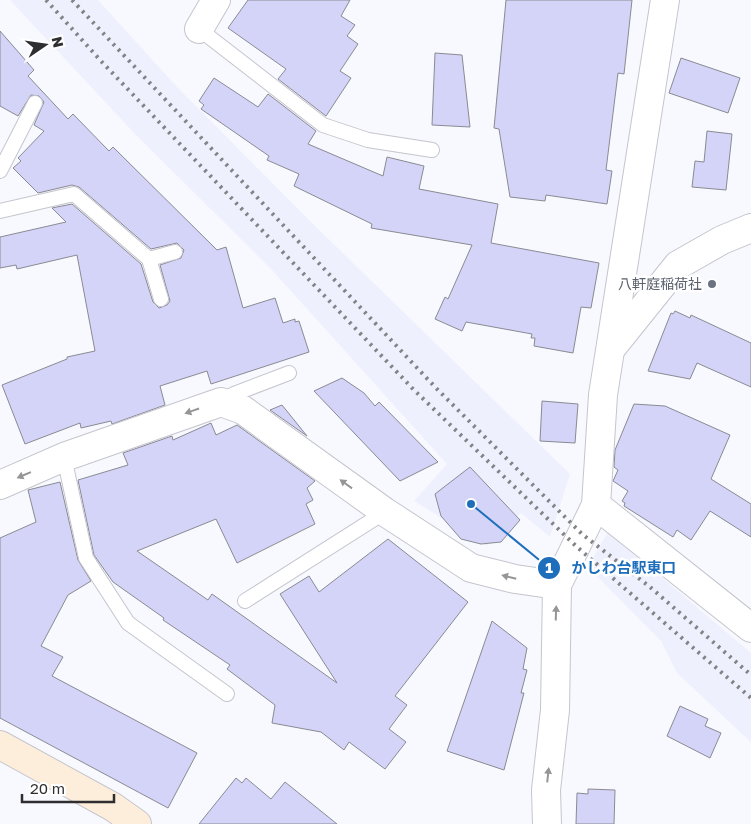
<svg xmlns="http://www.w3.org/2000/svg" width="751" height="824" font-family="'Golos Text','Noto Sans JP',sans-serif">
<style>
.built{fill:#eff0fd}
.building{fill:#d4d4f8;stroke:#8a8a93}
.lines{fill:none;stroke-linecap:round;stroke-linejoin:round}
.lane-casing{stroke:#c5c5ce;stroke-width:16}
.street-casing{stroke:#c5c5ce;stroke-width:30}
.secondary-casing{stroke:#c5c5ce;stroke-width:30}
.lane{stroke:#fff;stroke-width:14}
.street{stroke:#fff;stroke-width:28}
.secondary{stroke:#fdeedb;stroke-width:28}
.rail{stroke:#828386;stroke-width:4;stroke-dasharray:2.5 5;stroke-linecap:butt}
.oneway{fill:#969698}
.worship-dot{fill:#6b7280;stroke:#fff;stroke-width:2}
.labels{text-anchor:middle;stroke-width:5;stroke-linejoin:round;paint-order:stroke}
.worship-label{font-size:14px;fill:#5b616d;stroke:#fff;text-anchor:end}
.leader{fill:none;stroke:#1e6ebc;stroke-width:2}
.callout-dot{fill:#1e6ebc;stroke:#fff;stroke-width:2}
.mark-label{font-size:15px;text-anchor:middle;font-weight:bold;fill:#fff}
.callout-label{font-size:15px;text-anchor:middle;font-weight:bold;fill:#1e6ebc;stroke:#fff;stroke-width:5;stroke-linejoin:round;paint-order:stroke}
</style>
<rect width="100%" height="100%" fill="#f8f9fe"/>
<g class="built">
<polygon points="10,0 98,0 177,87 314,225 570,474 550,537 521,513 487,546 414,501 447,464 271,269 136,135"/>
<polygon points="608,532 751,653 751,742 677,673 661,641 588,567"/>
</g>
<g class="building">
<polygon points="248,0 350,0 341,16 355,25 347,36 358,44 340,71 351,78 326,116 278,79 286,69 228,28"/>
<polygon points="506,0 632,0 624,74 618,73 606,170 612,171 607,204 546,195 545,201 510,197 499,129 494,128"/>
<polygon points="0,31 34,70 28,76 68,119 73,114 109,151 113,147 217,250 226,247 243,308 275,298 283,323 295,319 295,322 299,321 309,352 211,384 207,371 160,386 165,405 112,424 111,421 81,428 80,423 25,444 2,385 67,359 67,357 95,351 77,255 17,269 16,265 0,268 0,237 66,222 52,208 72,204 141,264 153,302 159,308 167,305 170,301 160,265 181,258 184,250 177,243 151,249 79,187 72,185 38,193 13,168 21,161 18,158 44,131 34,125 44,102 39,96 31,95 18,116 0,106"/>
<polygon points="435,53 462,55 470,127 432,125"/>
<polygon points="681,58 740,78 728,113 669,93"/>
<polygon points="214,78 258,107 268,94 316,131 308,144 383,176 387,157 424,166 419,189 498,204 491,243 599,263 591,308 581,307 573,353 534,346 535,338 531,338 532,334 466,322 462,331 435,319 445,297 448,299 472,245 371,228 372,224 294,186 299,174 267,160 269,156 201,109 204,105 199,101"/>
<polygon points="707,131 732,134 726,190 692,187 695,161 704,162"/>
<polygon points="675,311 690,318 691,315 751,343 751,387 697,363 690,379 648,371 671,313 673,314"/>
<polygon points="342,378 364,393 375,406 379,402 438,462 400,481 314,391"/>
<polygon points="542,401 578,404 575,443 540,441"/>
<polygon points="634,404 665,406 730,435 711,479 751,504 751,537 710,511 691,540 677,530 673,537 624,506 625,503 622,501 628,491 613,481 618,470 614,467 615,450"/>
<polygon points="282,405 307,436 270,410"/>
<polygon points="211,423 216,435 237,425 315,481 307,488 313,500 306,504 315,524 237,563 216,519 137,551 208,600 212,594 337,683 280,594 309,576 319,592 388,539 468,602 395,696 407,705 389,729 406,742 385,769 349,742 344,750 321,732 272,723 275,705 227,669 230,665 163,620 164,618 113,582 94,555 78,480 128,465 123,453 172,436 173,440"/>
<polygon points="470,467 520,520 501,542 481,544 461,539 441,516 435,494"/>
<polygon points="60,482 78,560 91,581 68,595 41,646 63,657 52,676 197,753 168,808 0,718 0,538 36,522 28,490"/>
<polygon points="492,621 527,648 523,669 527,670 521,693 524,693 504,770 447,751"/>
<polygon points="680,706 708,719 705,726 721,733 710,758 667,736"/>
<polygon points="236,778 242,783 246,778 271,799 285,782 337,824 199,824"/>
<polygon points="588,789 615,790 614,824 576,824 577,793 588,794"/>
</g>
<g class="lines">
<g class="lane-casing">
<g id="lane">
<polyline points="199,29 323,125 368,140 432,150"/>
<polyline points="0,171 35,103"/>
<polyline points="0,211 74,194 149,259 161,299"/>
<polyline points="149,259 175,252"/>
<polyline points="221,402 234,394 289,373"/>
<polyline points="64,457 86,558 128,623 227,694"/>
<polyline points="245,601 385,512"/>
</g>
</g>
<g class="street-casing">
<g id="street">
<polyline points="199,29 216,0"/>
<polyline points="613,346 678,265 722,240 751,228"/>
<polyline points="0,485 64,457 221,402 243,410 385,512 471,568 515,579 557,585"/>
<polyline points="596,505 751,628"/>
<polyline points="547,824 546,790 555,710 557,585 596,505 603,395 665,0"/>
</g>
</g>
<g class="secondary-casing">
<polyline id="secondary" points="0,745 113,807 137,824"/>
</g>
<use href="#lane" class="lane"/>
<use href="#street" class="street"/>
<use href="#secondary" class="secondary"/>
<g class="rail">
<polyline points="46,0 101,61 414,390 577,547 751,698"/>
<polyline points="72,0 435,387 582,534 650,587 751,675"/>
</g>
</g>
<defs><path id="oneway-solid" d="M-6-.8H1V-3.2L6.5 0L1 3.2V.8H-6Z" transform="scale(1.25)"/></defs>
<g class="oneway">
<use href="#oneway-solid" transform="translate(192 411) rotate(161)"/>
<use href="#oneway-solid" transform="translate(24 475) rotate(157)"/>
<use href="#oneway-solid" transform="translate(346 484) rotate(-144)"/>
<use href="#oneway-solid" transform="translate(509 577) rotate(-166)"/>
<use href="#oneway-solid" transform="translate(556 613) rotate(-88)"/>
<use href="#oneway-solid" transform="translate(548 775) rotate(-84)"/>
</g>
<circle class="worship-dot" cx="712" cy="284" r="5"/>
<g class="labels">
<g class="worship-label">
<text x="702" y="289">八軒庭稲荷社</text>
</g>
</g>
<path class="leader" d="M471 504L549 568"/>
<g class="callout-dot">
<circle cx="471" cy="504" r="5"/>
<circle cx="549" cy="568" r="12"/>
</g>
<g class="mark-label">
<text x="549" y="573">1</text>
</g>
<g class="callout-label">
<text x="624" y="573">かしわ台駅東口</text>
</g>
<g transform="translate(45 45) rotate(77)" stroke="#ffffff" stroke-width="4" paint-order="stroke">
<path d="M0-4L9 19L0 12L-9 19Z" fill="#2e2e31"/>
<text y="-8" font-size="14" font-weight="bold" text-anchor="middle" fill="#2e2e31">N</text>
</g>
<path d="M22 794v8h92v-8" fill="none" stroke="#2e2e31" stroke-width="2.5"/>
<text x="30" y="794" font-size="15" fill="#2e2e31" stroke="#ffffff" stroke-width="4" paint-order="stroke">20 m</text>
</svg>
